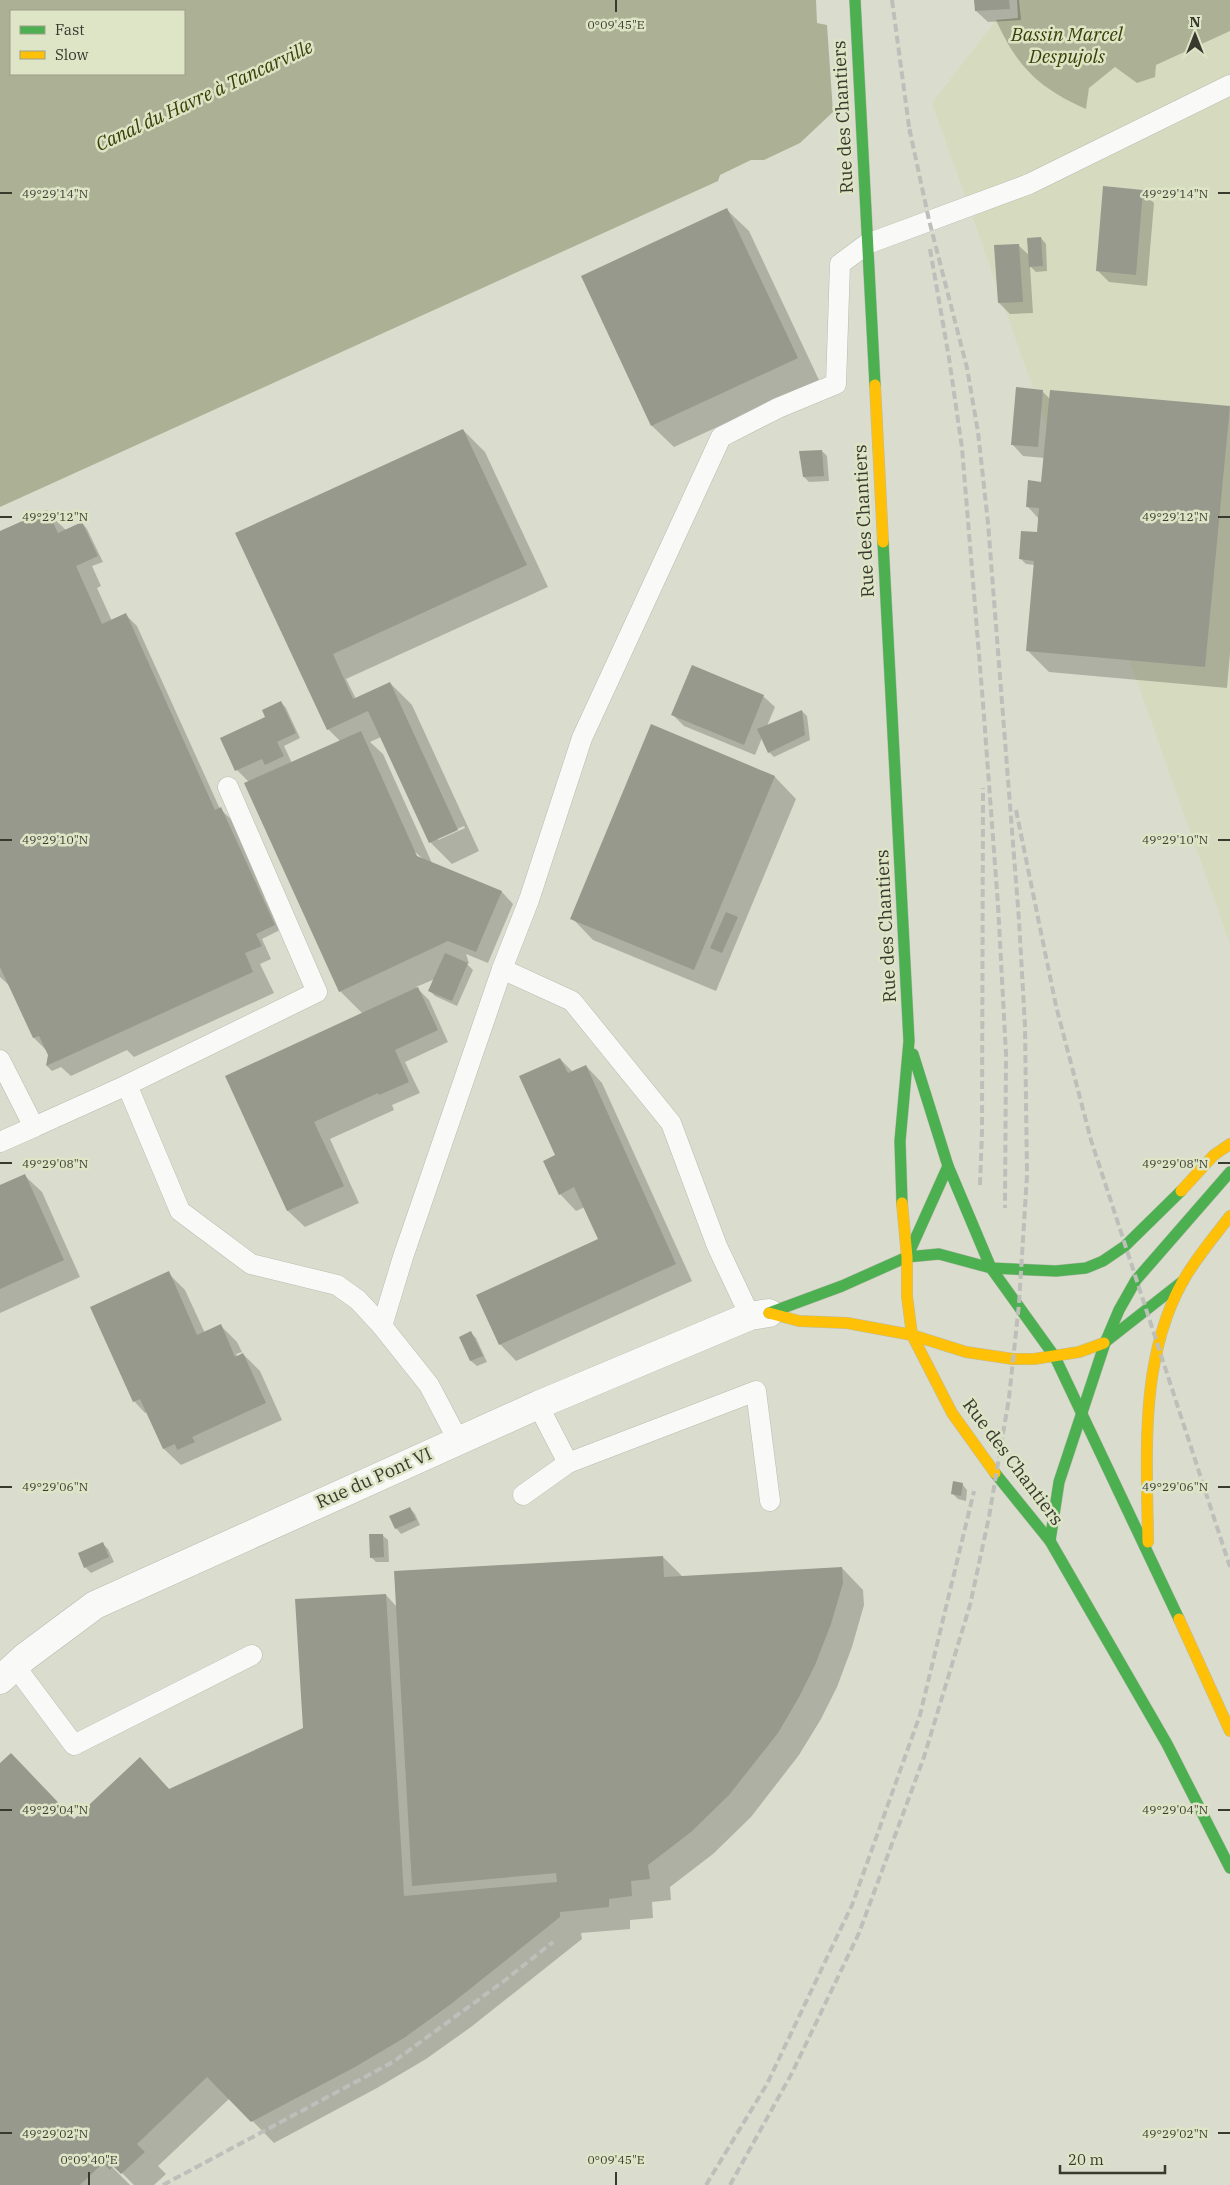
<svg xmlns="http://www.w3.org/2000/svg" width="1230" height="2185" font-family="'IBM Plex Serif',serif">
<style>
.built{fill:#d6dbbf}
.water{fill:#acb195;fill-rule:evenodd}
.shadow{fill:#0003;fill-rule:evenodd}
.building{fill:#97998c}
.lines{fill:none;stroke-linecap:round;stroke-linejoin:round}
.lane-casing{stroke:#b8bbae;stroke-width:21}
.street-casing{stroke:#b8bbae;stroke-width:29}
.fast-casing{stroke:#b8bbae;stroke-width:12}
.slow-casing{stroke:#b8bbae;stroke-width:12}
.lane{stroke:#f9faf8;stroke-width:20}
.street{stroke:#f9faf8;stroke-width:28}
.fast{stroke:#4caf50;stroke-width:11}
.slow{stroke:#ffc107;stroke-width:11}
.rail{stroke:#bebeba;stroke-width:4;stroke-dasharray:8 4;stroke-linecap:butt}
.ticks{fill:none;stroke:#383a2e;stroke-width:2}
.labels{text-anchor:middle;stroke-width:5;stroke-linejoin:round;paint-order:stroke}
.street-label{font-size:18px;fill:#383a2e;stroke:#dee4c6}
.water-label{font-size:19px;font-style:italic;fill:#393f03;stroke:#dee4c6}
.ticks-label{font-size:12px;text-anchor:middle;fill:#383a2e;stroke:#dee4c6;stroke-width:5;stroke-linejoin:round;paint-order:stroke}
</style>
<rect width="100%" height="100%" fill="#daddcd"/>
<polygon class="built" points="996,20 1007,43 1086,109 1089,88 1115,67 1137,83 1155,77 1156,65 1230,31 1230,944 932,103"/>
<g class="water">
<path d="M0 0H816L817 23 827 25 833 112 800 143 764 160H751L720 175 718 181 0 507ZM184 11V74H11V11Z"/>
<path d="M1017 0H1230V31L1156 65 1155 77 1137 83 1115 67 1089 88 1086 109C1039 88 1017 67 996 20L1018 18Z"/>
</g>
<g class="shadow">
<polygon points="976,0 1019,0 1021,20 988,22 976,11"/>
<polygon points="1142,191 1154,203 1147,286 1109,282 1098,271"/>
<polygon points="727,210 749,231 819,380 674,447 652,426 583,277"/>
<polygon points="1041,238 1046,244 1047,271 1036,272 1030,266 1033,313 1010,314 999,303 1018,245 1030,256"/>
<polygon points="1042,391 1050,399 1230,409 1230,653 1227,688 1049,672 1027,650 1035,565 1026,564 1020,558 1038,535 1039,519 1027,506 1042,483 1045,458 1023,456 1012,444"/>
<path d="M463 430 485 452 548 587 346 679 356 699 390 683 412 705 479 851 452 864 430 842 381 737 370 742 383 754 432 863 502 892 513 904 488 963 466 954 469 963 467 964 473 970 457 1006 435 996 430 991 435 979 416 987 429 1000 448 1042 405 1062 420 1093 392 1105 394 1110 330 1139 359 1203 305 1227 288 1211 227 1076 363 1014 340 991 249 782 237 770 265 718 281 702 286 708 300 738 284 746 292 763 341 742 328 729 236 533ZM464 826 465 828 438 840V838ZM414 851 423 859 417 857Z"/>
<polygon points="822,451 827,456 829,481 809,482 804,477"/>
<polygon points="47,512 66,530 82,523 87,529 103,562 92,566 101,586 97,588 112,621 126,615 137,626 220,809 232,820 267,896 264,897 280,930 262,939 271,959 260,964 274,993 134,1057 127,1050 71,1076 61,1067 52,1071 47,1066 49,1055 47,1051 34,1038 11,987 0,977 0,533"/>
<polygon points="763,696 775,707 767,726 802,711 807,716 810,740 774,757 769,752 762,738 755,755 684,726 673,715"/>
<polygon points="652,726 775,777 796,799 716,991 593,940 572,918"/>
<polygon points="560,1059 573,1072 586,1066 602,1083 692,1281 516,1361 500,1344 599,1240 585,1207 576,1211 560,1194 557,1156"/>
<polygon points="25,1176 42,1192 80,1277 0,1313 0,1187"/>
<polygon points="168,1273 185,1290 205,1333 220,1325 237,1342 242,1352 236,1354 238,1357 243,1354 260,1371 282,1420 181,1465 164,1449 147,1412 145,1413 134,1401"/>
<polygon points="471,1333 476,1338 487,1362 477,1366 471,1361 460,1338"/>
<polygon points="962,1484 967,1490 966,1501 958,1499 953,1494"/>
<polygon points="410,1508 415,1514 420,1525 401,1534 396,1528"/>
<polygon points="382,1535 388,1540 389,1562 376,1562 371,1557"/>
<polygon points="103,1544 108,1549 114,1562 91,1573 85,1567"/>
<polygon points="663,1557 683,1577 842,1568 863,1590 864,1605 852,1647 837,1687 821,1719 799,1755 751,1817 713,1854 670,1887 671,1900 652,1902 653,1918 630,1920 630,1929 581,1933 582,1939 471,2027 426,2059 377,2088 274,2143 230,2098 158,2166 166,2174 154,2185 134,2185 110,2161 108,2163 130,2185 0,2185 0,1765 74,1820 140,1758 170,1790 305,1729 386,1595 397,1607"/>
</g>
<g class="building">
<polygon points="974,0 1009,0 1010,9 975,11"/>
<polygon points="1103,186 1143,190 1136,275 1096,271"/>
<polygon points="727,208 798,358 651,426 581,276"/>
<polygon points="1041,237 1043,266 1029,267 1027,238"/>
<polygon points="1019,244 1023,302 998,303 994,245"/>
<polygon points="1016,387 1043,390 1038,447 1011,445"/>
<polygon points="1050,390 1230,406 1205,667 1026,651 1034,561 1019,559 1021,531 1037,532 1039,508 1026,507 1028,480 1041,482"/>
<polygon points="463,429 527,565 333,654 353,699 390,682 458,830 429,843 368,711 327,730 235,533"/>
<polygon points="822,450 824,476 803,477 799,451"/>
<polygon points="47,510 58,533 82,522 98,556 76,566 102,624 126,613 215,810 221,807 275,925 256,934 262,946 245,953 253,972 46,1066 48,1055 39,1036 33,1038 0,967 0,531"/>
<polygon points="692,665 764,695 744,745 671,715"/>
<polygon points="281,701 296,733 277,742 284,756 265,765 262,759 235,771 220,738 265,717 262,710"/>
<polygon points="802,710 805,735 768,753 757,729"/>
<polygon points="651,724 775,776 694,970 570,919"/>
<polygon points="361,731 417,856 502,891 476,952 448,941 339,992 244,783"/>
<polygon points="726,912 738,917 722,953 710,948"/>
<polygon points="445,953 468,963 452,1001 428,991"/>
<polygon points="418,987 438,1030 395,1050 409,1082 379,1095 378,1093 314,1122 344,1186 287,1211 225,1076"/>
<polygon points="560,1058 568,1073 586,1065 676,1264 499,1345 476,1295 598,1239 574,1187 559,1195 543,1161 555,1155 519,1076"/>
<polygon points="25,1174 64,1260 0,1289 0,1185"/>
<polygon points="169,1271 197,1335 221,1324 235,1357 243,1353 266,1403 192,1437 195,1442 177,1450 175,1444 163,1449 140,1399 133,1402 90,1307"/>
<polygon points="471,1331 483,1356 470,1361 459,1337"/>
<polygon points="953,1481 963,1483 961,1496 951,1494"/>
<polygon points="410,1507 416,1520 395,1529 389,1516"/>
<polygon points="369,1534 383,1534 384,1557 370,1558"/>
<polygon points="103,1542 109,1557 84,1568 78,1553"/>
<polygon points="663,1556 664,1577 842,1567 843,1583 831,1624 815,1665 799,1697 778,1733 729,1795 691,1832 648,1865 650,1879 631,1881 632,1896 609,1899 609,1907 560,1912 560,1917 451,2004 404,2038 355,2067 251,2122 207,2077 137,2144 145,2152 121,2174 113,2166 110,2170 103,2163 80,2185 0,2185 0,1763 11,1753 74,1819 140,1757 169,1789 303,1728 295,1599 386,1594 404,1896 557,1882 556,1873 412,1886 394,1571"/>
</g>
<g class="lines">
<g class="lane-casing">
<g id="lane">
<polyline points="228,787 317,992 127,1085 180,1211 251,1264 337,1285 358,1300 382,1326"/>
<polyline points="502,969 572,1001 671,1123 717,1246 750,1316"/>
<polyline points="0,1060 34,1127 127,1085"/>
<polyline points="0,1142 34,1127"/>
<polyline points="538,1405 568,1463 756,1391 770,1501"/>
<polyline points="458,1440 429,1385 382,1326 403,1257 502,969 529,900 582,738 721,437 778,408 836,384 840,264 867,244 1029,184 1230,85"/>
<polyline points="523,1495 568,1463"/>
<polyline points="15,1666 74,1745 252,1655"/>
</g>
</g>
<g class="street-casing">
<polyline id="street" points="0,1680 25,1657 95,1605 538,1405 750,1316 769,1313"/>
</g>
<g class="fast-casing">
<g id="fast">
<polyline points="855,0 875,385"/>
<polyline points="883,542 909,1041 900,1141 902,1203"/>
<polyline points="913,1054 948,1166 991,1268 1055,1357 1179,1619"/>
<polyline points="908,1255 948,1166"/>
<polyline points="769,1313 842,1286 907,1257 939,1254 991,1268 1056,1271 1086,1268 1103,1261 1125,1246 1181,1191"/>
<polyline points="1104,1343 1183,1281"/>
<polyline points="995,1473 1050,1541 1167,1744 1230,1868"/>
<polyline points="1050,1541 1059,1482 1105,1343 1119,1310 1136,1280 1230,1172"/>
</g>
</g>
<g class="slow-casing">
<g id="slow">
<polyline points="875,385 883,542"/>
<polyline points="1181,1191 1214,1155 1230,1144"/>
<polyline points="902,1203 907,1257 907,1296 912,1335 952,1413 995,1473"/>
<polyline points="769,1313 799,1321 847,1323 912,1335 966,1352 1013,1359 1034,1359 1079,1352 1104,1343"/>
<path d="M1148 1542C1147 1456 1139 1359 1183 1281 1196 1258 1214 1237 1230 1216"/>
<polyline points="1179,1619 1230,1731"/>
</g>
</g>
<use href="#lane" class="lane"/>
<use href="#street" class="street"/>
<use href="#fast" class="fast"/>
<use href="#slow" class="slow"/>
<g class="rail">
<polyline points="892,0 910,134"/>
<polyline points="930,249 949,358 962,448 983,703 998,905 1006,1054 1005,1208"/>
<polyline points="1016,810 1056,1006 1091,1140 1230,1567"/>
<polyline points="980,1185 982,1132 983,788"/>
<polyline points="163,2185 393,2062 504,1981 553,1942"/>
<polyline points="706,2185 767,2084 852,1905 920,1715 974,1491"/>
<polyline points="730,2185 792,2073 859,1933 924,1757 970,1605 989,1517 1009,1398 1019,1304 1027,1175 1025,1026 1019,920 988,523 978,432 967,368 929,220 909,127"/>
</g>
</g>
<path class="ticks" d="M616 0V12M0 193H12M1218 193H1230M0 517H12M1218 517H1230M0 840H12M1218 840H1230M0 1163H12M1218 1163H1230M0 1487H12M1218 1487H1230M0 1810H12M1218 1810H1230M0 2133H12M1218 2133H1230M89 2172V2185M616 2172V2185"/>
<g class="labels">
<g class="street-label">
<text transform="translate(843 117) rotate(-93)" y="6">Rue des Chantiers</text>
<text transform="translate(864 521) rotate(-93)" y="6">Rue des Chantiers</text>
<text transform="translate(886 926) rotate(-93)" y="6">Rue des Chantiers</text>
<text transform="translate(1013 1462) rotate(53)" y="6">Rue des Chantiers</text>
<text transform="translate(374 1478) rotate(-24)" y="6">Rue du Pont VI</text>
</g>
<g class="water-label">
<text x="1067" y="41">Bassin Marcel<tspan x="1067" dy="22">Despujols</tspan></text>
<text transform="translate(204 95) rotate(-25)" y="7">Canal du Havre à Tancarville</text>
</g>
</g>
<g class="ticks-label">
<text x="616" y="29">0°09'45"E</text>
<text x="55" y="198">49°29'14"N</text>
<text x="1175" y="198">49°29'14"N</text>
<text x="55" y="521">49°29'12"N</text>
<text x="1175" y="521">49°29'12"N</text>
<text x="55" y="844">49°29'10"N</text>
<text x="1175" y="844">49°29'10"N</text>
<text x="55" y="1168">49°29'08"N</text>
<text x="1175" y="1168">49°29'08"N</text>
<text x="55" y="1491">49°29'06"N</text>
<text x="1175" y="1491">49°29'06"N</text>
<text x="55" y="1814">49°29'04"N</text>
<text x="1175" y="1814">49°29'04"N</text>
<text x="55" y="2138">49°29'02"N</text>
<text x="1175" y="2138">49°29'02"N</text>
<text x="89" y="2164">0°09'40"E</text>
<text x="616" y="2164">0°09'45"E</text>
</g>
<rect x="10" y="10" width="175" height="65" fill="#dee4c6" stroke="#9ca089"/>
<rect x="20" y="26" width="25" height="8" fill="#4caf50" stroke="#9ca089"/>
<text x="55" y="35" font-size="15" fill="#383a2e">Fast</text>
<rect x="20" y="51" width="25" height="8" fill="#ffc107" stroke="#9ca089"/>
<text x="55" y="60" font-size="15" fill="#383a2e">Slow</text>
<g transform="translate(1195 35)" stroke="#dee4c6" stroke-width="4" paint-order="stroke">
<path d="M0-4L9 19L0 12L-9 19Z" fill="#383a2e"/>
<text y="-8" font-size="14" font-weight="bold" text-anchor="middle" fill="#383a2e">N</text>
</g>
<path d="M1060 2165v8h105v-8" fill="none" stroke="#383a2e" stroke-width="2.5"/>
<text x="1068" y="2165" font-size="15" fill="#383a2e" stroke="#dee4c6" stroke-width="4" paint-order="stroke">20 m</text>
</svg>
